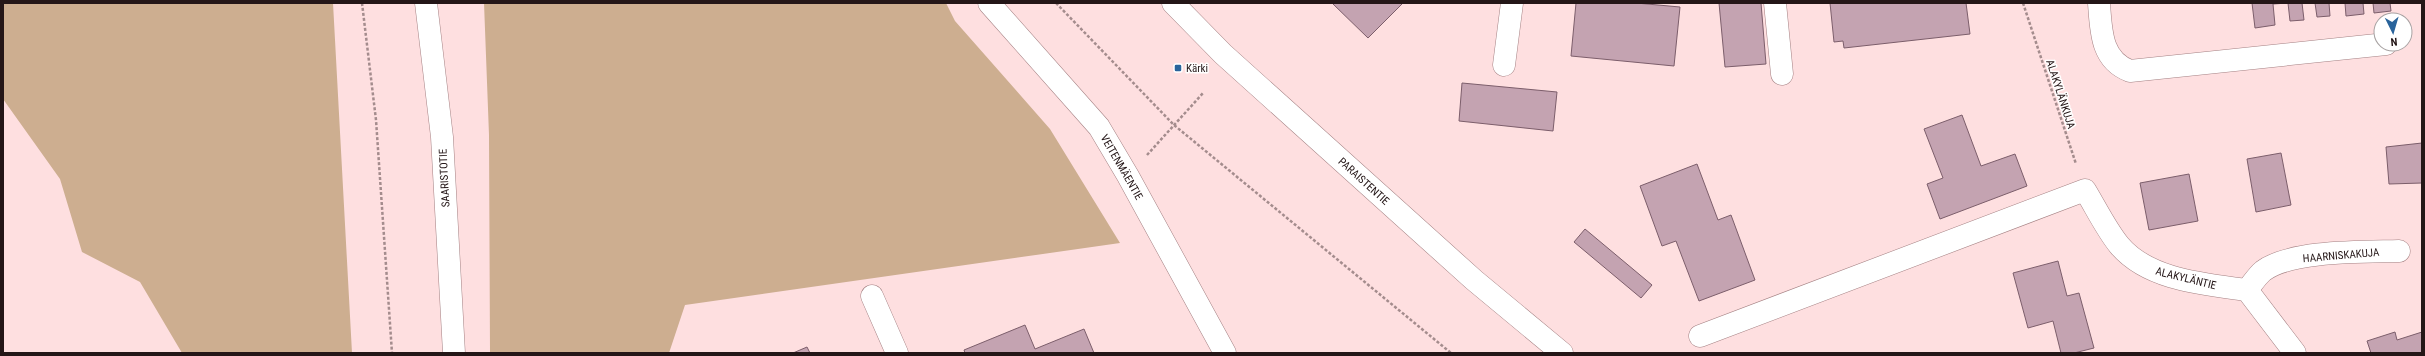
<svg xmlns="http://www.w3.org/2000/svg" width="2425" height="356" font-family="'Roboto Condensed',sans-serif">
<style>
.green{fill:#cdae90}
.building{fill:#c4a3b1;stroke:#7c5e6b}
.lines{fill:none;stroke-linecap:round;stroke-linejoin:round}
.minor-casing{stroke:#a48183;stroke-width:23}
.major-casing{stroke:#a48183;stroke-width:23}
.path{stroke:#a48c8d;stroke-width:2.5;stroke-dasharray:3 2;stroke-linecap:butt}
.minor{stroke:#fff;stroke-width:22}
.major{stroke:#fff;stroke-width:22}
.poi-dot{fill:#29639b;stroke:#fff;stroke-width:1.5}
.labels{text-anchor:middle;stroke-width:3;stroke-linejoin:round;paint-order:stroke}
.poi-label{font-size:11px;fill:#241617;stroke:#fff;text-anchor:start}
.street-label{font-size:11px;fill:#241617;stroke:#fff}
</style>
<rect width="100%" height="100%" fill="#fedfe0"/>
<g class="green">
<polygon points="3,3 333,3 352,353 182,353 140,282 82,252 60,179 3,99"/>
<polygon points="484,3 946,3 955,21 1050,129 1120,243 685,305 669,353 490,353 489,135"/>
</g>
<g class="building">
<polygon points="1332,3 1403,3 1368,38"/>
<polygon points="1576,3 1636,3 1680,7 1674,66 1571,56"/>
<polygon points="1719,3 1761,3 1766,64 1725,67"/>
<polygon points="1830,3 1966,3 1970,34 1844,48 1843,41 1834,42"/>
<polygon points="2252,3 2302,3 2304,20 2290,21 2288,3 2273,4 2275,25 2255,28"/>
<polygon points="2315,3 2329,3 2330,16 2317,17"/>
<polygon points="2345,3 2363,3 2364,14 2346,16"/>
<polygon points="2373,3 2390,3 2391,11 2374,13"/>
<polygon points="1462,83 1557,92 1553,131 1459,121"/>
<polygon points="1962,115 1981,166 2015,154 2027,186 1940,219 1927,184 1943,178 1924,129"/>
<polygon points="2422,143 2422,183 2389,184 2386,147"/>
<polygon points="2281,153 2291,205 2256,212 2247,159"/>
<polygon points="1697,164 1718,220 1731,215 1755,280 1699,301 1676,241 1662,246 1640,186"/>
<polygon points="2189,174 2198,221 2149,230 2140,183"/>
<polygon points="1585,229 1652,285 1641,298 1574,242"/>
<polygon points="2058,261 2067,296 2079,293 2094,348 2074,353 2061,353 2053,321 2028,328 2013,273"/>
<polygon points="1025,325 1035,349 1084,329 1094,353 965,353 964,350"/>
<polygon points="2395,332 2397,340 2422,332 2422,353 2371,353 2367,341"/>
<polygon points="807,347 810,353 793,353"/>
</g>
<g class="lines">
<g class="minor-casing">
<g id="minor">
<polyline points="989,3 1099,127 1128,176 1225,353"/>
<polyline points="1775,3 1782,74"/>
<path d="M2099 3C2101 31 2101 60 2130 71L2386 44"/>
<polyline points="1504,65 1512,3"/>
<path d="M2247 290C2252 284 2257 276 2263 271 2291 250 2364 252 2399 251"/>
<polyline points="872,296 897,353"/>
<path d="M1700 336 2085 190C2096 208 2106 229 2119 245 2148 280 2204 284 2247 290L2295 353"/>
</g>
</g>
<g class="major-casing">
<g id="major">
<polyline points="426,3 442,137 454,353"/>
<polyline points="1173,3 1223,54 1474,280 1562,353"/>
</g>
</g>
<g class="path">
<polyline points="362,3 376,120 392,353"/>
<polyline points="1056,3 1174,125 1451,353"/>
<polyline points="2023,3 2076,164"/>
<polyline points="1147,155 1204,92"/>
</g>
<use href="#minor" class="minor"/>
<use href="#major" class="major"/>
</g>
<rect class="poi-dot" x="1174" y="64" width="8" height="8" rx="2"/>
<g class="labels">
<g class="poi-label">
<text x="1186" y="72">Kärki</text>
</g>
<g class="street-label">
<text transform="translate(2061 94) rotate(72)" y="4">ALAKYLÄNKUJA</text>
<text transform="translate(1122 167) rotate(60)" y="4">VEITENMÄENTIE</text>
<text transform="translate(444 178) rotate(-93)" y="4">SAARISTOTIE</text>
<text transform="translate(1364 181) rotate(42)" y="4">PARAISTENTIE</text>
<text transform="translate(2341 255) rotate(-5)" y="4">HAARNISKAKUJA</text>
<text transform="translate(2186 278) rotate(14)" y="4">ALAKYLÄNTIE</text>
</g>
</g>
<rect width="2425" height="356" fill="none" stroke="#241617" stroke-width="8"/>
<g transform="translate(2393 32) rotate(175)"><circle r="19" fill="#ffffff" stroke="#a7a2a2"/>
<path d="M0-3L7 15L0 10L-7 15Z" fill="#29639b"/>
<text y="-6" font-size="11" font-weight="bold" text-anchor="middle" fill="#241617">N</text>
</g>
</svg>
